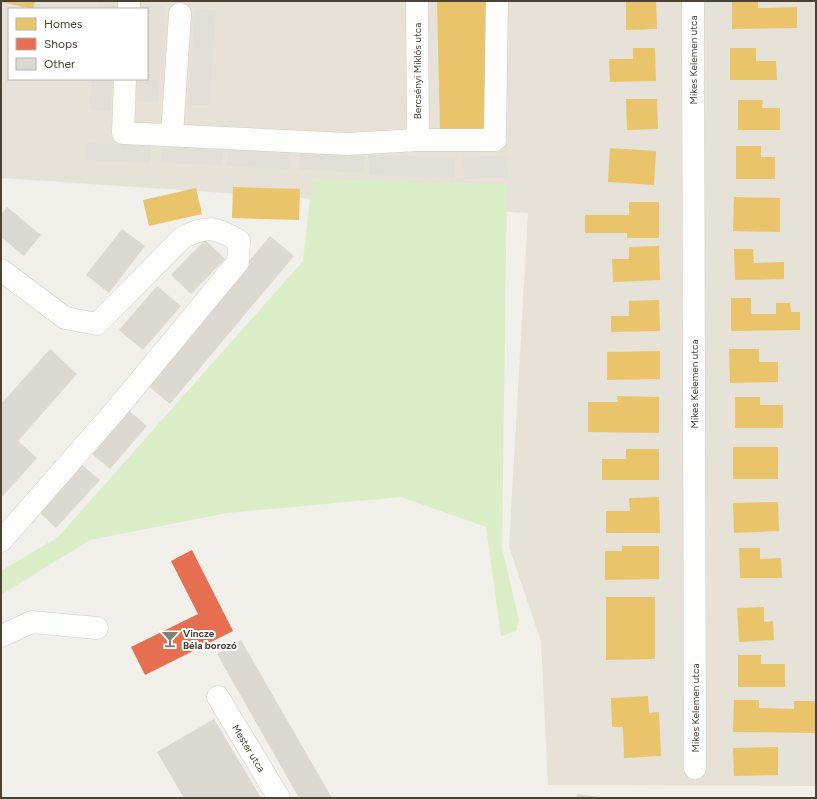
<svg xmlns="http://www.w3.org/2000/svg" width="817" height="799" font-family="Figtree,sans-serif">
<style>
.residential{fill:#e6e2d7;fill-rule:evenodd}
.industrial{fill:#e2dfd8}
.green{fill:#dceec7}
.homes{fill:#e9c46a}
.shops{fill:#e76f51}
.building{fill:#dcd9d2}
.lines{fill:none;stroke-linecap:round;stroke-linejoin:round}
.minor-casing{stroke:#d0cec7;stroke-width:23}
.minor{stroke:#fdfdfc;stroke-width:22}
.labels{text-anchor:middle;stroke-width:4;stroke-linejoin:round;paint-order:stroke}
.street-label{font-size:10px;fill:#494235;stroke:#fff}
.poi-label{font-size:10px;font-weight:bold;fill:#494235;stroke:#fff;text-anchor:start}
</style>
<rect width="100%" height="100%" fill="#f2f0ea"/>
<path class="residential" d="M1 1H816V786L548 785 541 641 509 547 528 213 1 178ZM9 9H147V79H9Z"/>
<g class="industrial">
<polygon points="98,1 119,1 118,9 97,9"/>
<polygon points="143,4 165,6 158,103 136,101 138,79 147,79 147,9 143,9"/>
<polygon points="195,9 216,10 210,105 188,105"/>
<polygon points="92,79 113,79 110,111 89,110"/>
<polygon points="85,143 151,146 150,163 85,160"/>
<polygon points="161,145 222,148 222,165 161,163"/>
<polygon points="228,150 291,153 290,169 227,166"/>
<polygon points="300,151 365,156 364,173 299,169"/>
<polygon points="370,155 455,158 454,178 369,175"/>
<polygon points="507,156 508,177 464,179 463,157"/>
</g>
<polygon class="green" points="312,179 507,184 502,548 519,620 516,631 501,636 486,527 401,497 227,513 90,540 1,595 1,572 4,569 58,537 303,261"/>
<g class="homes">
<polygon points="1,1 35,1 33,9 1,2"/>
<polygon points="437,1 488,1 490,129 440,130"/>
<polygon points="626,1 656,1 657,29 626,30"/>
<polygon points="732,1 758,1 758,8 797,7 797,28 732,29"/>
<polygon points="633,48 655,48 656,81 610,82 609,59 633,59"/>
<polygon points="730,48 756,48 756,61 776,61 777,80 730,80"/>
<polygon points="626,99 657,99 658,129 627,130"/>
<polygon points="738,100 763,100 762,108 780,108 780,130 738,130"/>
<polygon points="736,146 761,146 761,157 775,157 775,179 736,179"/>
<polygon points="610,148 656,151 654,185 608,182"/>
<polygon points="233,187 300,189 299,220 232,218"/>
<polygon points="196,188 202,214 149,226 143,200"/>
<polygon points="734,197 780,198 780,232 733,231"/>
<polygon points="629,202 659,202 659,238 627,238 627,233 585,233 585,215 629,215"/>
<polygon points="659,246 660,280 613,282 612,259 629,259 629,247"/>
<polygon points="734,249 753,249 754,263 784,262 784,279 735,280"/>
<polygon points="731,298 751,298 751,314 776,314 776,303 790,303 791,312 800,312 800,330 731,331"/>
<polygon points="659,300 660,331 611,332 611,316 629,316 629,301"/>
<polygon points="729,349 759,349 759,362 778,362 778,382 730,383"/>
<polygon points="660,351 660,379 607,380 607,352"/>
<polygon points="617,396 659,397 659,433 588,432 588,402 618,402"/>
<polygon points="735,397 760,397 760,405 783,405 783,428 735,428"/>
<rect x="733" y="447" width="45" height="32"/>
<polygon points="626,449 659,449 659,480 602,480 602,459 626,459"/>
<polygon points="659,497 660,533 606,533 606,511 630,511 629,498"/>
<polygon points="778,502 779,531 734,533 733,503"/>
<polygon points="622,546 659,546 659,579 605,580 605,551 622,551"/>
<polygon points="739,548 760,548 760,559 781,558 782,578 740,578"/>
<polygon points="606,597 655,597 655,659 606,660"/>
<polygon points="764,607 764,622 773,621 774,640 739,642 737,608"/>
<polygon points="738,655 761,655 761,664 785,664 785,687 738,687"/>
<polygon points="648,696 649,713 659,712 661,756 624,758 623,727 612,727 611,698"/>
<polygon points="734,700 759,700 759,708 794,709 794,701 816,701 816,733 733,732"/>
<polygon points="778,747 778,775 734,776 733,748"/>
</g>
<polygon class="shops" points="192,550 233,631 145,675 131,647 198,614 171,561"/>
<g class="building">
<polygon points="7,207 41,235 24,256 1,237 1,214"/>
<polygon points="122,229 145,246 109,293 86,275"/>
<polygon points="270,236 294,256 170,404 146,384"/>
<polygon points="205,240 225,259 191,294 171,275"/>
<polygon points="157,286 181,306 143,350 119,330"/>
<polygon points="50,349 77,374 18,441 37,458 1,498 1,404"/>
<polygon points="128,410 147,426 110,469 91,453"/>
<polygon points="81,464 100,480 56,528 38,511"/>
<polygon points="241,640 332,798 299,798 217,654"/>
<polygon points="214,719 261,798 184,798 157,752"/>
<polygon points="577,794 601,797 601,798 577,798"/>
</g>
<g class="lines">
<g class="minor-casing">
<g id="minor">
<polyline points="417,1 418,140"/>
<polyline points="693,1 695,768"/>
<polyline points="129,9 129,1"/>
<polyline points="125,79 123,133 348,144 418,140 495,140 497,1"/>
<polyline points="172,135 180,14"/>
<path d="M1 270 65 318 97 324 183 237C208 225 216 227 239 241L238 262 114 412 1 541"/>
<polyline points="1,636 32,622 97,628"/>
<polyline points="218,697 279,798"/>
</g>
</g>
<use href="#minor" class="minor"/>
</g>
<defs>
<g id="bar-bare" transform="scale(1.38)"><path d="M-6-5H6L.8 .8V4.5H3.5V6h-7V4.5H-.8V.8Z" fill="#847f74" stroke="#fff" stroke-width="2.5" paint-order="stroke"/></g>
</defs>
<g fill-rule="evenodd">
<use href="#bar-bare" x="170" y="639"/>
</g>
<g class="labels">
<g class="street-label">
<text transform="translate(693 60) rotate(-90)" y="4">Mikes Kelemen utca</text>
<text transform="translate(417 71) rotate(-90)" y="4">Bercsényi Miklós utca</text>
<text transform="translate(694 384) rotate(-90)" y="4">Mikes Kelemen utca</text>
<text transform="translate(695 708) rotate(-90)" y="4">Mikes Kelemen utca</text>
<text transform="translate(249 748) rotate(59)" y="4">Mester utca</text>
</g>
<g class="poi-label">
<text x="183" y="637">Vincze<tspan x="183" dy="12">Béla borozó</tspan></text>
</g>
</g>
<rect width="817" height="799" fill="none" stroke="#494235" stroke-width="4"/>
<rect x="8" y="8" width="140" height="72" fill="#ffffff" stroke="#b6b3ae"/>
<rect x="16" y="18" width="20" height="12" fill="#e9c46a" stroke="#b6b3ae"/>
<text x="44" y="28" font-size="12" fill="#494235">Homes</text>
<rect x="16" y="38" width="20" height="12" fill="#e76f51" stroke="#b6b3ae"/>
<text x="44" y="48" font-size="12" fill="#494235">Shops</text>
<rect x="16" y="58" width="20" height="12" fill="#dcd9d2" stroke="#b6b3ae"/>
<text x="44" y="68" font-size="12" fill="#494235">Other</text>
</svg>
